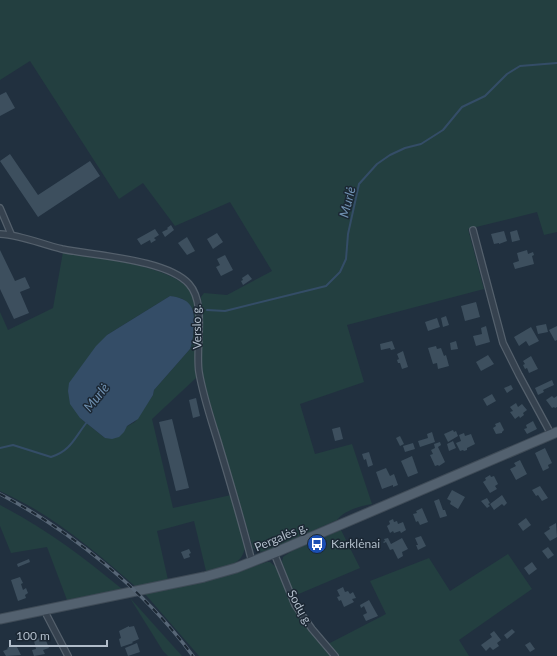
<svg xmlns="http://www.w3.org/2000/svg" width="557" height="656" font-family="Lato,sans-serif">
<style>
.green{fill:#233f40;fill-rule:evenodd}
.water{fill:#344d67}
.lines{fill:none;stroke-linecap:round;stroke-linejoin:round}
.stream{stroke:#344d67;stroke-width:2}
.building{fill:#3d4f5e}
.street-casing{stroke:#54606c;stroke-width:8}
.primary-casing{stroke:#3f4b57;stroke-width:11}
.street{stroke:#36424f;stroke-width:5.5}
.primary{stroke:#53616f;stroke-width:9}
.rail-casing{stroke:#576676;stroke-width:3.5}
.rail{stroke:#1b2733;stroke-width:2;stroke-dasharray:6;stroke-linecap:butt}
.labels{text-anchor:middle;stroke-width:3;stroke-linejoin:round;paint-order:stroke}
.street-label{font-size:12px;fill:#b1bdca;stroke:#1b2733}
.poi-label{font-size:12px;fill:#b1bdca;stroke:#1b2733;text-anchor:start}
.water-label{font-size:13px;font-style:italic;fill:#6f90b0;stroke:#1b2733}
</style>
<rect width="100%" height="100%" fill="#21303f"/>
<g class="green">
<path d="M0 0H557V232L544 235 537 212 468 229 484 289 347 325 364 382 300 404 315 454 352 444 372 504C360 506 345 510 337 520L267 551 259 552 253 548 205 386 201 363 203 325 201 297 204 293 227 295 272 271 230 202 175 226 143 183 119 199 30 61 0 80Z"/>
<path d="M63 252C92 257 183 266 193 296 199 313 195 335 195 353 195 362 196 370 196 378L152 419 173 508 231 495 245 546C243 567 223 567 206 571L194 521 157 531 168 580 136 587C103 558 70 530 33 508 22 502 11 496 0 491V312L8 330 53 308ZM170 296 183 299 194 311 193 342 190 349 154 390 153 395 135 422 105 438 80 418 107 335Z"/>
<path d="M0 505C46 529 82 556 122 589L67 600 47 547 11 553 0 526Z"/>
<polygon points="341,530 360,568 294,596 282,562 283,557 292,551"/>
<polygon points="508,554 532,589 459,640 469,656 339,656 328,644 386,614 370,581 429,558 450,591"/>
<polygon points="267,562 270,562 277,568 289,599 301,621 331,656 199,656 145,594 225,576"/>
<polygon points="130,598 182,656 168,656 163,651"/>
</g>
<path class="water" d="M170 296C191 299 195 307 194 327 193 335 193 342 190 349L154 390 153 395 138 419 127 426 124 432 119 437 112 439 105 438 80 418 70 404 68 391 69 383 96 346 107 335Z"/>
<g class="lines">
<g class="stream">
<polyline points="207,310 225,311 326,286 340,272 346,259 348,234 359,184 377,164 390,155 405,148 421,144 443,130 462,107 485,96 507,74 520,66 557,63"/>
<path d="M0 448 13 445 51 457C71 451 75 437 87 422"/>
</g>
</g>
<g class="building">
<polygon points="6,92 15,108 0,116 0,95"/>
<polygon points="10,154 38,195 90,161 100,176 38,217 0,161"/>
<polygon points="171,225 174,230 165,237 162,232 168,229 167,228"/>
<polygon points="155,229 159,235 154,238 156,240 151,243 150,240 141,245 137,239"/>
<polygon points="517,230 520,240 512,242 510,232"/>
<polygon points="504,231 507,241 499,244 499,243 494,244 491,234"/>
<polygon points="217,233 223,242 213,249 207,239"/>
<polygon points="187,237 195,251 187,255 178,243"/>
<polygon points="0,250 15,281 25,277 30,288 20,292 29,313 14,319 0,289"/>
<polygon points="527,250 528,254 533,252 534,255 532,256 534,264 515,269 513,263 519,261 517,253"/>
<polygon points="225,255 233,270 221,276 216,267 220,265 217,259"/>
<polygon points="248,274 252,279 243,285 241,281 243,280 242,278"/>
<polygon points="476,302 480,317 465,321 461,306"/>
<polygon points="446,316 449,325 443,327 441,318"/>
<polygon points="437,318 440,327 428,331 425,322"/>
<polygon points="546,324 548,332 538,334 536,326"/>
<polygon points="486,326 490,342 476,346 473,336 482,334 481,328"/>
<polygon points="557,326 557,340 555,341 549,330"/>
<polygon points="531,327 539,341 529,346 526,341 519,346 514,337"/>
<polygon points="392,341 395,349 391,350 390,348 381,350 380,344"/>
<polygon points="456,341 458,349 451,350 450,343"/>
<polygon points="436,346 437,349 441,348 444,356 446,355 449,366 438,369 437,363 433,364 428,348"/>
<polygon points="403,351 408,367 402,369 400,363 398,363 397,360 399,359 397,354"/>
<polygon points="488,355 494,364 481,371 476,362"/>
<polygon points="531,356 538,369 529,373 527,368 525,369 523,365 525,364 523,361"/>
<polygon points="552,380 554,385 543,390 544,392 538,395 535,388"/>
<polygon points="511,385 513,389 507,393 504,388"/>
<polygon points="492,394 496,401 487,406 483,399"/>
<polygon points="552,396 554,398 557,396 557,407 555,408 554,407 552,408 546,400"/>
<polygon points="196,398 200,416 193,418 189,400"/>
<polygon points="516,403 518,407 522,404 527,410 523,413 524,415 520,418 519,416 515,419 510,412 513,411 510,407"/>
<polygon points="172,419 189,488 176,491 159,422"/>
<polygon points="533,421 537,429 527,434 524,429 527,428 526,425"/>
<polygon points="500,422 504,430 502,432 502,433 496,434 493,428 496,426 495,424"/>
<polygon points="340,427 343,439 335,441 332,429"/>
<polygon points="453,430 454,432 456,431 458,436 448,442 444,434"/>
<polygon points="432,432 435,442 420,447 418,441 428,438 427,434"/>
<polygon points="464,433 465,436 471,434 475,444 467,448 467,450 464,451 463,450 460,451 456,443 461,441 459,435"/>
<polygon points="400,436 404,444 400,446 396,438"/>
<polygon points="453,441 456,448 449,451 447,444"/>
<polygon points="440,442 441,445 438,447 445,462 439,466 438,465 435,466 430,455 433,454 431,450 435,448 434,444"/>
<polygon points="413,443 415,449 405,452 403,446"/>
<polygon points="545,448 552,463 548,465 549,468 543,471 535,453"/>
<polygon points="369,452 373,465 368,467 366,459 364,460 362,454"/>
<polygon points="412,456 418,473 408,477 401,461"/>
<polygon points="520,460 527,474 516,480 510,469 516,466 514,463"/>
<polygon points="386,468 390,476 394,474 398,485 393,487 393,485 382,489 376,472"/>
<polygon points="490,475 491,477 494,476 498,484 495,486 497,489 490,493 483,482 486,480 485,478"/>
<polygon points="540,486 548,498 542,501 538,495 536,496 532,490"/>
<polygon points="452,490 465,497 458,509 450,504 451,501 447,499"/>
<polygon points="502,495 507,503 504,506 502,504 494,510 490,504"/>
<polygon points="487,498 490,503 488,504 490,506 487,508 481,501"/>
<polygon points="439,499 443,510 445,510 447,516 440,518 434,501"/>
<polygon points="422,508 428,522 420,525 418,521 416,522 413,514 417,513 416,511"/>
<polygon points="526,518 531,525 523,531 518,524"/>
<polygon points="393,519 394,522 397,521 398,524 403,522 406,530 401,533 400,531 394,533 393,531 390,533 387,526 390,524 389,521"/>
<polygon points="556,523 557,537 550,541 544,533 550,529 549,527"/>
<polygon points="421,536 426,546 418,550 416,545 418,545 415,538"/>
<polygon points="388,538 391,544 402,538 408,549 402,552 403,556 398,559 393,549 390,550 386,542 384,543 383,542 385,541 384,539"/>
<polygon points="548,547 554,555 548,559 542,551"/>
<polygon points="189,549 191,553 189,554 190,557 184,559 181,552"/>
<polygon points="29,559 30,562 18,567 17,564"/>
<polygon points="532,562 537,569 529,575 524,568"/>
<polygon points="20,577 23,583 21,584 23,590 26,588 28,593 25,595 26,598 18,601 11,580"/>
<polygon points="343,587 345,592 348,591 350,594 353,592 356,598 352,599 354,602 344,607 341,600 339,601 337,597 340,596 337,590"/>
<polygon points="369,600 378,616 366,621 363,615 367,613 364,606 361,608 360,605"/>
<polygon points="129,626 129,627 134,626 139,639 132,642 133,643 121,647 119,639 121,638 119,631"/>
<polygon points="512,629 515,632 507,639 504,635"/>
<polygon points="494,631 501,640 497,643 499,646 493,650 490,647 486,651 481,645 492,637 490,634"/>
<polygon points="41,637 42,639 45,638 49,648 43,650 45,654 34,656 32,650 36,649 34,641"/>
<polygon points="530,642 535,649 530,652 525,645"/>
<polygon points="137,643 140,652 128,656 125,648"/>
<polygon points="12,645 12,647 16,645 21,655 6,656 3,651 8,649 7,648"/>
</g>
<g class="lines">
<g class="street-casing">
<g id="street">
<polyline points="0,208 11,234"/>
<polyline points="473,230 503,343 519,375 551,434"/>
<path d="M0 234C21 235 41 244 62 249 95 256 166 259 189 284 207 304 195 346 199 372 203 396 211 419 218 442 230 482 242 522 252 562"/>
<polyline points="274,553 295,605 312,629 335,656"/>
<polyline points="44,610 68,656"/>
</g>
</g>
<g class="primary-casing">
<polyline id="primary" points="0,619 204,577 236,568 274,553 557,432"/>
</g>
<use href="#street" class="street"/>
<use href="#primary" class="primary"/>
<g class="rail-casing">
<path id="rail" d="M0 494C73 532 144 590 193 656"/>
</g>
<use href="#rail" class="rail"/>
</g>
<defs>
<g id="bus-disc" transform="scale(1)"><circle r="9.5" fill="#1a4fb4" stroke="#1b2733"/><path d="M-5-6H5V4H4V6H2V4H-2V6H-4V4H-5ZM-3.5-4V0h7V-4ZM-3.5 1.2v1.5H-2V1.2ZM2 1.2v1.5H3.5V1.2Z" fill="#fff"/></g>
</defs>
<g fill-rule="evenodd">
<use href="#bus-disc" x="317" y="544"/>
</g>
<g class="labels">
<g class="street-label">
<text transform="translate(197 327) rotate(-91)" y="4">Verslo g.</text>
<text transform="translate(281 537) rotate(-23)" y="4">Pergalės g.</text>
<text transform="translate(300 608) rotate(61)" y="4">Sodų g.</text>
</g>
<g class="poi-label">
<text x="331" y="548">Karklėnai</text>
</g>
<g class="water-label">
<text transform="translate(347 202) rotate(-76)" y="5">Murlė</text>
<text transform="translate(96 397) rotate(-51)" y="5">Murlė</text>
</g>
</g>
<path d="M10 640v6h97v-6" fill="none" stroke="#b1bdca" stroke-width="2"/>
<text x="16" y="640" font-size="12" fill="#b1bdca" stroke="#1b2733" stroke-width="3" paint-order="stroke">100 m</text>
</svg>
